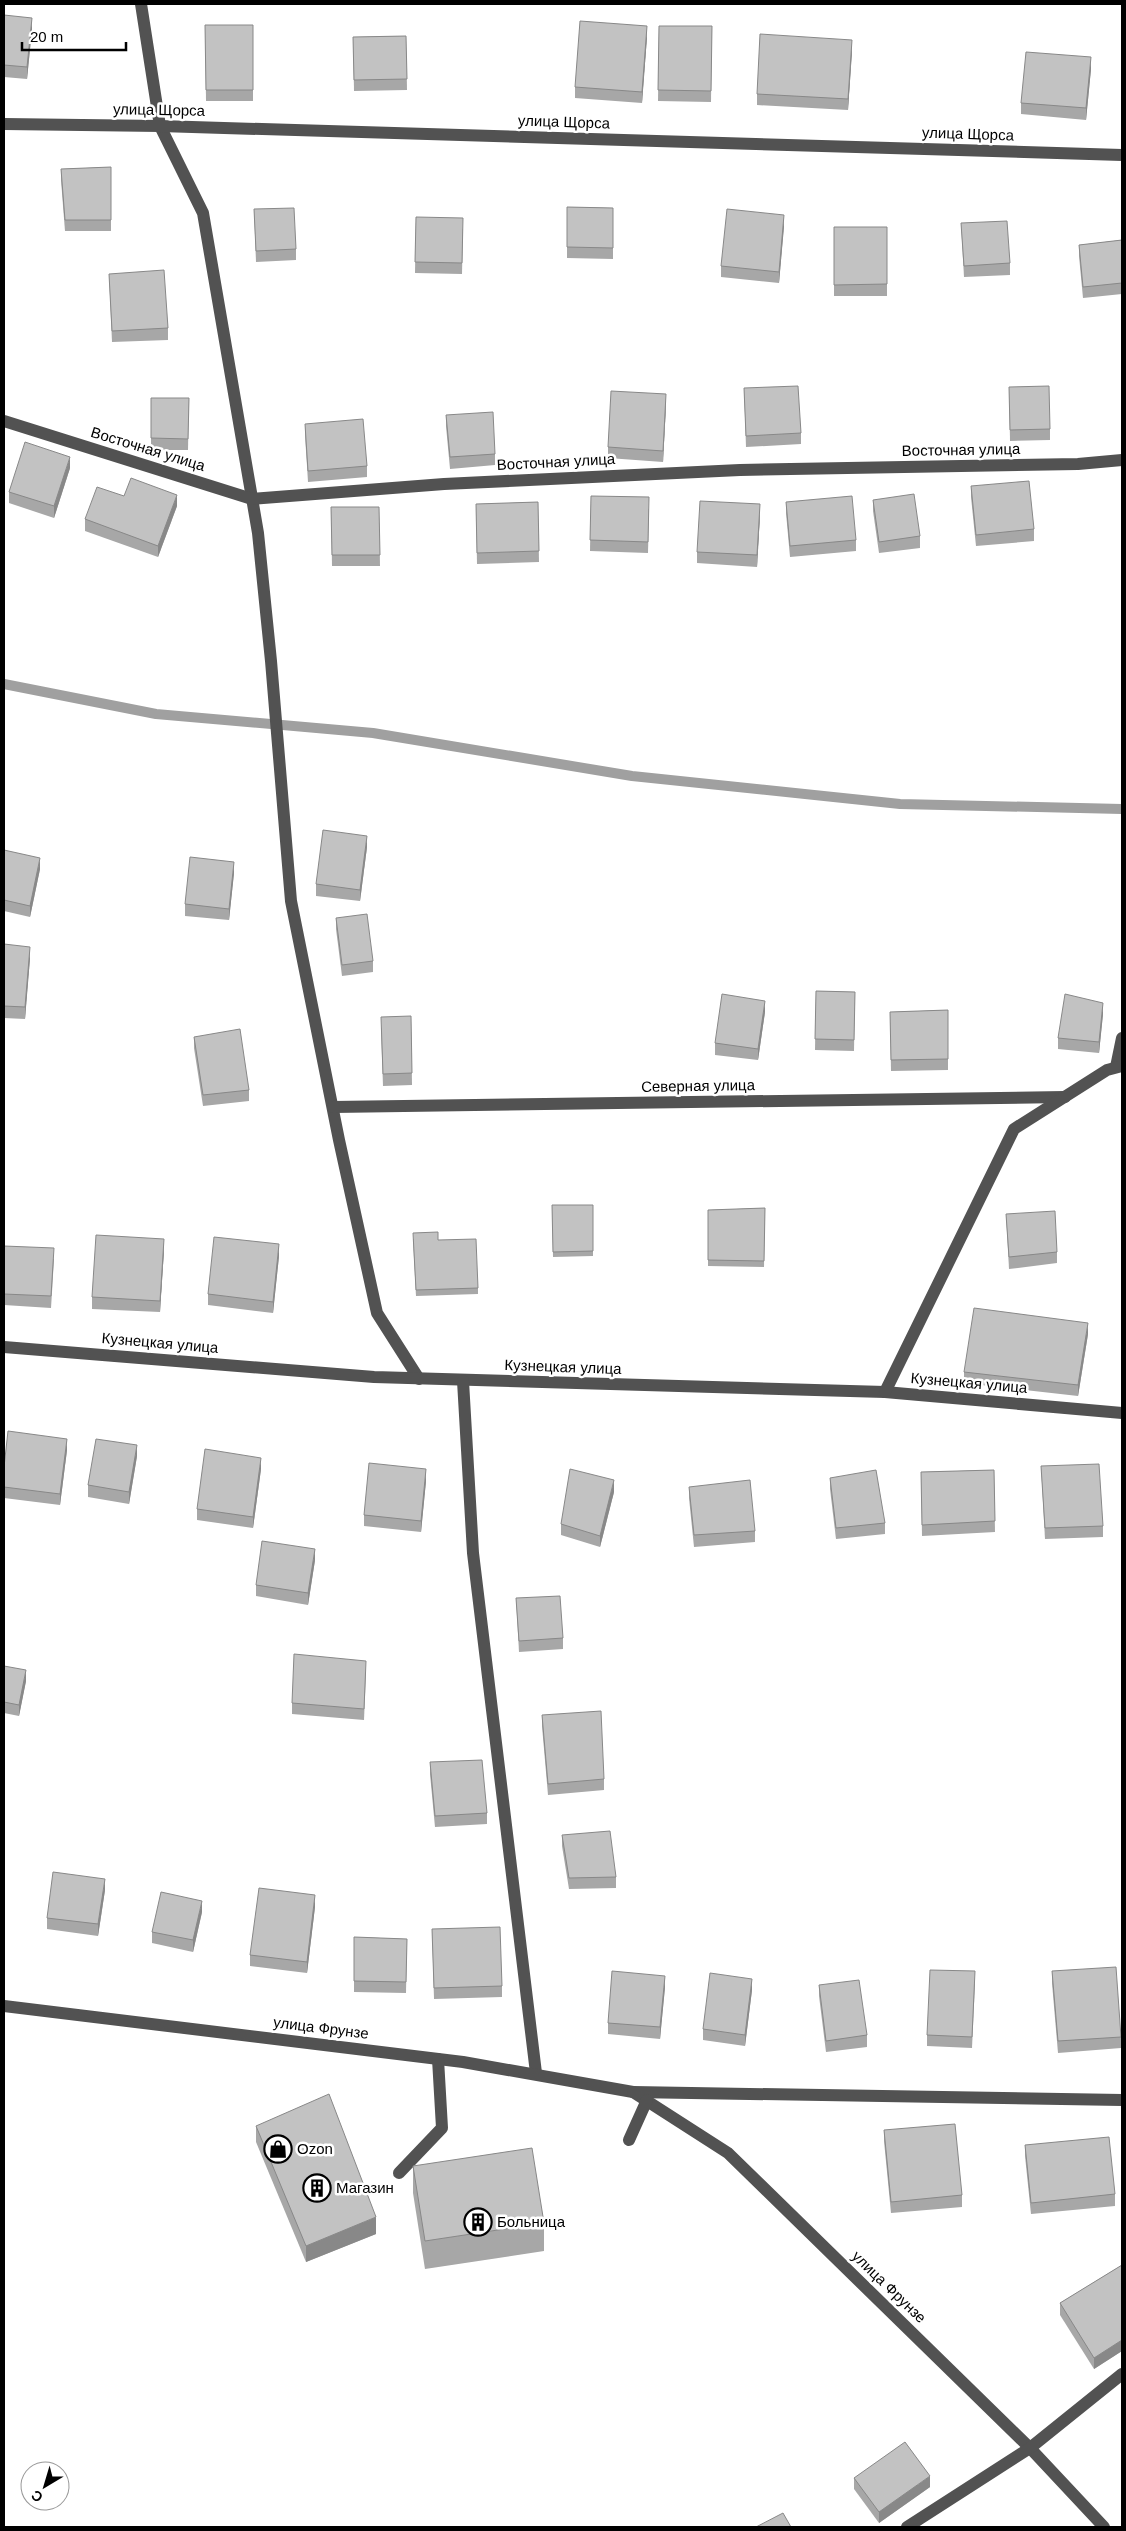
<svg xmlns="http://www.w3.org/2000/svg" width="1126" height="2531" font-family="Helvetica,sans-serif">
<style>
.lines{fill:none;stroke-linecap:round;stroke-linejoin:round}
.stream{stroke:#a0a0a0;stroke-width:10}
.minor{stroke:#525252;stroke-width:12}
.wall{fill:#a7a7a7}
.shaded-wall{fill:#888}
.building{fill:#c2c2c2;stroke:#888}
.labels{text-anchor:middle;stroke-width:5;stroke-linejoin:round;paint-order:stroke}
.street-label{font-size:15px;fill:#000;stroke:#fff}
.poi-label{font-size:15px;fill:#000;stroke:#fff;text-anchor:start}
</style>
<rect width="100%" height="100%" fill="#fff"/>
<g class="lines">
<polyline class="stream" points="4,684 156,714 373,733 632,776 900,804 1122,809"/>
<g class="minor">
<polyline points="141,4 160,126 203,213 258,533 271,661 291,901 339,1140 377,1313 419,1379"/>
<polyline points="4,124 160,126 1122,155"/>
<polyline points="4,421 252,499 444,484 740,470 1078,464 1122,460"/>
<polyline points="1116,1067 1122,1038"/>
<polyline points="333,1107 1065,1097"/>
<polyline points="4,1347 374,1377 885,1392 1122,1413"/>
<polyline points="463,1381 473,1553 536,2073"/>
<polyline points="885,1392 1014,1129 1107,1070 1122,1066"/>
<polyline points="4,2006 463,2062 633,2092 728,2153 1030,2448 1104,2527"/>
<polyline points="633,2092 1122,2100"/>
<polyline points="629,2140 647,2100"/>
<polyline points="399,2173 442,2128 438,2059"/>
<polyline points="907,2527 1030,2448 1122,2374"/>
</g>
</g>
<g class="wall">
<polygon points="4,15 32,29 27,79 4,77"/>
<polygon points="205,25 253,25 253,101 206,101"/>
<polygon points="659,26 712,26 711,102 658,101"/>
<polygon points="406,36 407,90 354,91 353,37"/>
<polygon points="647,37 642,103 575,98 575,87"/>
<polygon points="852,51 848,110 757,105 757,94"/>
<polygon points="1091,69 1086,120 1021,114 1021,103"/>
<polygon points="111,167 111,231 65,231 61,180 61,169"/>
<polygon points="567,207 613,208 613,259 567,258"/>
<polygon points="254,209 296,249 296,260 256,262"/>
<polygon points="416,217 463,229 462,274 415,273"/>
<polygon points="961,223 1010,263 1010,275 964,277"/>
<polygon points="784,226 779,283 721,277 721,266"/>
<rect x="834" y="227" width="53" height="69"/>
<polygon points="1122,240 1122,294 1083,298 1079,256 1079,245"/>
<polygon points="109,274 168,328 168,340 112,342"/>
<polygon points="1009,387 1050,429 1050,440 1010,441"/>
<polygon points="744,388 801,433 801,444 746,447"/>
<polygon points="151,398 189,398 188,450 151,450"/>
<polygon points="666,405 663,462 608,458 608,447"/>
<polygon points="446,415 495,454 495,465 450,469 446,426"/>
<polygon points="305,424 367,466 367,477 308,482 305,435"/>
<polygon points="70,468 54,518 9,503 9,492"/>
<polygon points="971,486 1034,529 1034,541 976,546 971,497"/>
<polygon points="591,496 649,509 648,553 590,551"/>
<polygon points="873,500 920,536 920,548 879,553 873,511"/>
<polygon points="538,502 539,562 477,564 476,504"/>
<polygon points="786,502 856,540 856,551 790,557 786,513"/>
<polygon points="177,506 158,557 85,531 85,519"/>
<polygon points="331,507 379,507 380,566 332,566"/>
<polygon points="760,515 757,567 697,563 697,552"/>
<polygon points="367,847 360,901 316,896 316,884"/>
<polygon points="4,850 40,869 30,917 4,911"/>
<polygon points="234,873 229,920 185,916 185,904"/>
<polygon points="336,918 373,961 373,972 342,976 336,929"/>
<polygon points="4,944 30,958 25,1019 4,1018"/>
<polygon points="816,991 855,992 854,1051 815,1050"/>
<polygon points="948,1010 948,1070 891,1071 890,1012"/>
<polygon points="765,1012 758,1060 715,1055 715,1043"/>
<polygon points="1103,1014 1099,1053 1058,1049 1058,1038"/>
<polygon points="411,1016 412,1085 383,1086 381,1028"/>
<polygon points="194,1037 249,1090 249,1101 203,1106 194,1048"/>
<polygon points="552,1205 593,1205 593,1256 553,1257"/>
<polygon points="765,1208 764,1267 708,1266 708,1210"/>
<polygon points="1006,1214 1057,1252 1057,1263 1009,1269"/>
<polygon points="413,1239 438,1240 478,1288 478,1294 416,1296"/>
<polygon points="4,1246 54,1259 51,1308 4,1305"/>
<polygon points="164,1250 160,1312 92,1309 92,1297"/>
<polygon points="279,1256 273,1313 208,1305 208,1294"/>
<polygon points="1088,1334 1078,1396 964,1383 964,1372"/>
<polygon points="67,1450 60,1505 4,1498 4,1467"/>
<polygon points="137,1456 129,1504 88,1497 88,1485"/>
<polygon points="1041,1466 1103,1526 1103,1537 1045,1539"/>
<polygon points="261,1469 253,1528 197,1520 197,1509"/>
<polygon points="994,1470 995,1532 922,1536 921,1472"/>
<polygon points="830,1478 885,1523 885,1534 836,1539 830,1489"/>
<polygon points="426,1481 421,1532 364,1526 364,1515"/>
<polygon points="689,1487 755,1531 755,1542 694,1547 689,1498"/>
<polygon points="614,1492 600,1547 561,1535 561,1524"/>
<polygon points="315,1560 308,1605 256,1596 256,1585"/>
<polygon points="516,1598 563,1638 563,1649 519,1652"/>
<polygon points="4,1666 26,1681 19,1716 4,1713"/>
<polygon points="366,1672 364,1720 292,1714 292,1703"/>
<polygon points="542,1715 604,1779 604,1790 548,1795 542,1726"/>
<polygon points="430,1762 487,1813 487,1824 435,1827 430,1774"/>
<polygon points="562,1835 616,1877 616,1888 569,1889 562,1846"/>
<polygon points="105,1890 98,1936 47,1929 47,1918"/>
<polygon points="315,1907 307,1973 250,1966 250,1955"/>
<polygon points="202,1912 193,1952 152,1943 152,1932"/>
<polygon points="432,1929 502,1986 502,1997 434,1999"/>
<polygon points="354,1937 407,1939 406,1993 354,1992"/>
<polygon points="1052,1971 1121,2037 1121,2048 1058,2053 1052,1983"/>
<polygon points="975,1983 972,2048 927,2046 927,2035"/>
<polygon points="819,1985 867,2035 867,2047 826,2052 819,1996"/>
<polygon points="665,1987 660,2039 608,2034 608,2023"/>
<polygon points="752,1990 745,2046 703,2040 703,2029"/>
<polygon points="256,2126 376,2234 306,2262 256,2142"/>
<polygon points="884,2130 962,2195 962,2207 891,2213 884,2141"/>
<polygon points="1025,2145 1115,2194 1115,2206 1031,2214 1025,2156"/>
<polygon points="413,2166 544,2223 544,2251 425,2269 413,2193"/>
<polygon points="1122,2265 1122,2351 1094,2369 1060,2315 1060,2303"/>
<polygon points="854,2478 930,2487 879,2523 854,2489"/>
</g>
<g class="shaded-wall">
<polygon points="32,18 32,29 27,79 27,67"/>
<polygon points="647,26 647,37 642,103 642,92"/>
<polygon points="852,40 852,51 848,110 848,99"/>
<polygon points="1091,57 1091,69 1086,120 1086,108"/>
<polygon points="784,215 784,226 779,283 779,272"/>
<polygon points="666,394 666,405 663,462 663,451"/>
<polygon points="70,457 70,468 54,518 54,506"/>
<polygon points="177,495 177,506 158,557 158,546"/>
<polygon points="760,504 760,515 757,567 757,555"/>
<polygon points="367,836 367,847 360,901 360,890"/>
<polygon points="40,858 40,869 30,917 30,906"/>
<polygon points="234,862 234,873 229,920 229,909"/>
<polygon points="30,947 30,958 25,1019 25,1007"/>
<polygon points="765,1001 765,1012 758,1060 758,1049"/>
<polygon points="1103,1003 1103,1014 1099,1053 1099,1042"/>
<polygon points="164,1239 164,1250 160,1312 160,1301"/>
<polygon points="279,1244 279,1256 273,1313 273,1302"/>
<polygon points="1088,1323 1088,1334 1078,1396 1078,1385"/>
<polygon points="67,1439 67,1450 60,1505 60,1494"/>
<polygon points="137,1445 137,1456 129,1504 129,1492"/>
<polygon points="261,1458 261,1469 253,1528 253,1517"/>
<polygon points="426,1469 426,1481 421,1532 421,1521"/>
<polygon points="614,1480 614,1492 600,1547 600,1536"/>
<polygon points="315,1549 315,1560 308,1605 308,1593"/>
<polygon points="26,1670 26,1681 19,1716 19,1705"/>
<polygon points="105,1879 105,1890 98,1936 98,1924"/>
<polygon points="315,1895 315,1907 307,1973 307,1962"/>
<polygon points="202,1901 202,1912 193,1952 193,1940"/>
<polygon points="665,1976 665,1987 660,2039 660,2027"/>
<polygon points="752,1979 752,1990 745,2046 745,2035"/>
<polygon points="376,2217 376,2234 306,2262 306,2246"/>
<polygon points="1122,2340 1122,2351 1094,2369 1094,2358"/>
<polygon points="930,2476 930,2487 879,2523 879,2512"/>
</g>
<g class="building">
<polygon points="4,15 32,18 27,67 4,65"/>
<polygon points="580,21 647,26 642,92 575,87"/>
<polygon points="205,25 253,25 253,90 206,90"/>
<polygon points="659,26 712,26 711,91 658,90"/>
<polygon points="760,34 852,40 848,99 757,94"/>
<polygon points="406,36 407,79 354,80 353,37"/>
<polygon points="1026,52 1091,57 1086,108 1021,103"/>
<polygon points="111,167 111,220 65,220 61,169"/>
<polygon points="567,207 613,208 613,248 567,247"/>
<polygon points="294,208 296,249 256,251 254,209"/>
<polygon points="727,209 784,215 779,272 721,266"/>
<polygon points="416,217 463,218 462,263 415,262"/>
<polygon points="1007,221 1010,263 964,266 961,223"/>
<polygon points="834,227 887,227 887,284 834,285"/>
<polygon points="1122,240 1122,283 1083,287 1079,245"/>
<polygon points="164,270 168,328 112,331 109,274"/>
<polygon points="798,386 801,433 746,436 744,388"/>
<polygon points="1049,386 1050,429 1010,430 1009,387"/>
<polygon points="611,391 666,394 663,451 608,447"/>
<polygon points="151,398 189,398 188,439 151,438"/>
<polygon points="493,412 495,454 450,457 446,415"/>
<polygon points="363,419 367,466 308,471 305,424"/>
<polygon points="25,442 70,457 54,506 9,492"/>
<polygon points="131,478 177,495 158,546 85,519 97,487 124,496"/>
<polygon points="1029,481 1034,529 976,535 971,486"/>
<polygon points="914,494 920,536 879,542 873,500"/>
<polygon points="591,496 649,497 648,542 590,540"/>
<polygon points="852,496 856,540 790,546 786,502"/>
<polygon points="700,501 760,504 757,555 697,552"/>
<polygon points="538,502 539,551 477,553 476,504"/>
<polygon points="331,507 379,507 380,555 332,555"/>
<polygon points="323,830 367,836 360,890 316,884"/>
<polygon points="4,850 40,858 30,906 4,900"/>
<polygon points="190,857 234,862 229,909 185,904"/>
<polygon points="367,914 373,961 342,965 336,918"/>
<polygon points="4,944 30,947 25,1007 4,1006"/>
<polygon points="816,991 855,992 854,1040 815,1039"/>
<polygon points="722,994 765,1001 758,1049 715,1043"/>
<polygon points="1065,994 1103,1003 1099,1042 1058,1038"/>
<polygon points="948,1010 948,1059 891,1060 890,1012"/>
<polygon points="411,1016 412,1073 383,1074 381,1017"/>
<polygon points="240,1029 249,1090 203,1095 194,1037"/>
<polygon points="552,1205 593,1205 593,1251 553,1252"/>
<polygon points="765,1208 764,1261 708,1260 708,1210"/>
<polygon points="1055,1211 1057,1252 1009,1257 1006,1214"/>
<polygon points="438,1232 438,1240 476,1239 478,1288 416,1290 413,1233"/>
<polygon points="96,1235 164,1239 160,1301 92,1297"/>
<polygon points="214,1237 279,1244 273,1302 208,1294"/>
<polygon points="4,1246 54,1248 51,1296 4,1294"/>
<polygon points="974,1308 1088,1323 1078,1385 964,1372"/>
<polygon points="8,1431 67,1439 60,1494 4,1487 4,1467"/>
<polygon points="96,1439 137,1445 129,1492 88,1485"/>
<polygon points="205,1449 261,1458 253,1517 197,1509"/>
<polygon points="369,1463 426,1469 421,1521 364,1515"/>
<polygon points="1099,1464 1103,1526 1045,1528 1041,1466"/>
<polygon points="570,1469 614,1480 600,1536 561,1524"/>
<polygon points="876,1470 885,1523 836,1528 830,1478"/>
<polygon points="994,1470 995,1521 922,1525 921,1472"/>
<polygon points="750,1480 755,1531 694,1535 689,1487"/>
<polygon points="262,1541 315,1549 308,1593 256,1585"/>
<polygon points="560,1596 563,1638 519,1641 516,1598"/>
<polygon points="294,1654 366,1661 364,1709 292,1703"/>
<polygon points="4,1666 26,1670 19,1705 4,1702"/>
<polygon points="601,1711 604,1779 548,1784 542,1715"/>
<polygon points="482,1760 487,1813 435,1816 430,1762"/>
<polygon points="610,1831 616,1877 569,1878 562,1835"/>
<polygon points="53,1872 105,1879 98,1924 47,1918"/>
<polygon points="259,1888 315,1895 307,1962 250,1955"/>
<polygon points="161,1892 202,1901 193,1940 152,1932"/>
<polygon points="500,1927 502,1986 434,1988 432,1929"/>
<polygon points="354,1937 407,1939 406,1982 354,1981"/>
<polygon points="1116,1967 1121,2037 1058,2041 1052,1971"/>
<polygon points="930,1970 975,1971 972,2037 927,2035"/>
<polygon points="612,1971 665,1976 660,2027 608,2023"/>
<polygon points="710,1973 752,1979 745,2035 703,2029"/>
<polygon points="859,1980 867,2035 826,2041 819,1985"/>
<polygon points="329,2094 376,2217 306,2246 256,2126"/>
<polygon points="955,2124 962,2195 891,2202 884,2130"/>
<polygon points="1109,2137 1115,2194 1031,2203 1025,2145"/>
<polygon points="532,2148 544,2223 425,2241 413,2166"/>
<polygon points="1122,2265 1122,2340 1094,2358 1060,2303"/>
<polygon points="905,2442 930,2476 879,2512 854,2478"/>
<polygon points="783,2513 791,2527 756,2527"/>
</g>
<defs>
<g id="shop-ring" transform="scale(1.4375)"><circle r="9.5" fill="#fff" stroke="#000" stroke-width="1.5"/><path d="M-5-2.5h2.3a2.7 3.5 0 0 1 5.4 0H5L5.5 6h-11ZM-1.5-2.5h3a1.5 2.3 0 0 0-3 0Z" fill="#000"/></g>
<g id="building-ring" transform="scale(1.4375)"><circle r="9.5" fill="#fff" stroke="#000" stroke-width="1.5"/><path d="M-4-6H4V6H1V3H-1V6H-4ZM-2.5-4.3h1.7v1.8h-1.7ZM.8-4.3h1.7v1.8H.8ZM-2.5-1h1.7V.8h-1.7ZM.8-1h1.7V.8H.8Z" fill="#000"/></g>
</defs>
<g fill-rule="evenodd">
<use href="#shop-ring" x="278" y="2149"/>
<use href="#building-ring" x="317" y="2188"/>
<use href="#building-ring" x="478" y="2222"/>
</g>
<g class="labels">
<g class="street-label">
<text transform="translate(159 110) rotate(1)" y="5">улица Щорса</text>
<text transform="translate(564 122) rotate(2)" y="5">улица Щорса</text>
<text transform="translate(968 134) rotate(2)" y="5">улица Щорса</text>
<text transform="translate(148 449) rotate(17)" y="5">Восточная улица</text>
<text transform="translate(961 450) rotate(-1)" y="5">Восточная улица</text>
<text transform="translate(556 462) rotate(-3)" y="5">Восточная улица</text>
<text transform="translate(698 1086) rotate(-1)" y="5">Северная улица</text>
<text transform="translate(160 1343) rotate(5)" y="5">Кузнецкая улица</text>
<text transform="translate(563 1367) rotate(2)" y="5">Кузнецкая улица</text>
<text transform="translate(969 1383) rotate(5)" y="5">Кузнецкая улица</text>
<text transform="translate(321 2028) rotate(7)" y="5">улица Фрунзе</text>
<text transform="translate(889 2287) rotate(44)" y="5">улица Фрунзе</text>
</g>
<g class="poi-label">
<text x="297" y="2154">Ozon</text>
<text x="336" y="2193">Магазин</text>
<text x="497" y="2227">Больница</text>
</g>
</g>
<rect width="1126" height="2531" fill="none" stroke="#000000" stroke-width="10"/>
<g transform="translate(45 2486) rotate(218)"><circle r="24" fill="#ffffff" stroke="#999999"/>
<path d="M0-4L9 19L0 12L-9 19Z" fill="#000000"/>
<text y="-8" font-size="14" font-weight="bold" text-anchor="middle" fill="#000000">С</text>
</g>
<path d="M22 42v8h104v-8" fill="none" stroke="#000000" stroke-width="2.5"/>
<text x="30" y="42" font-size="15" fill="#000000" stroke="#ffffff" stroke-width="4" paint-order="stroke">20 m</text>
</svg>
